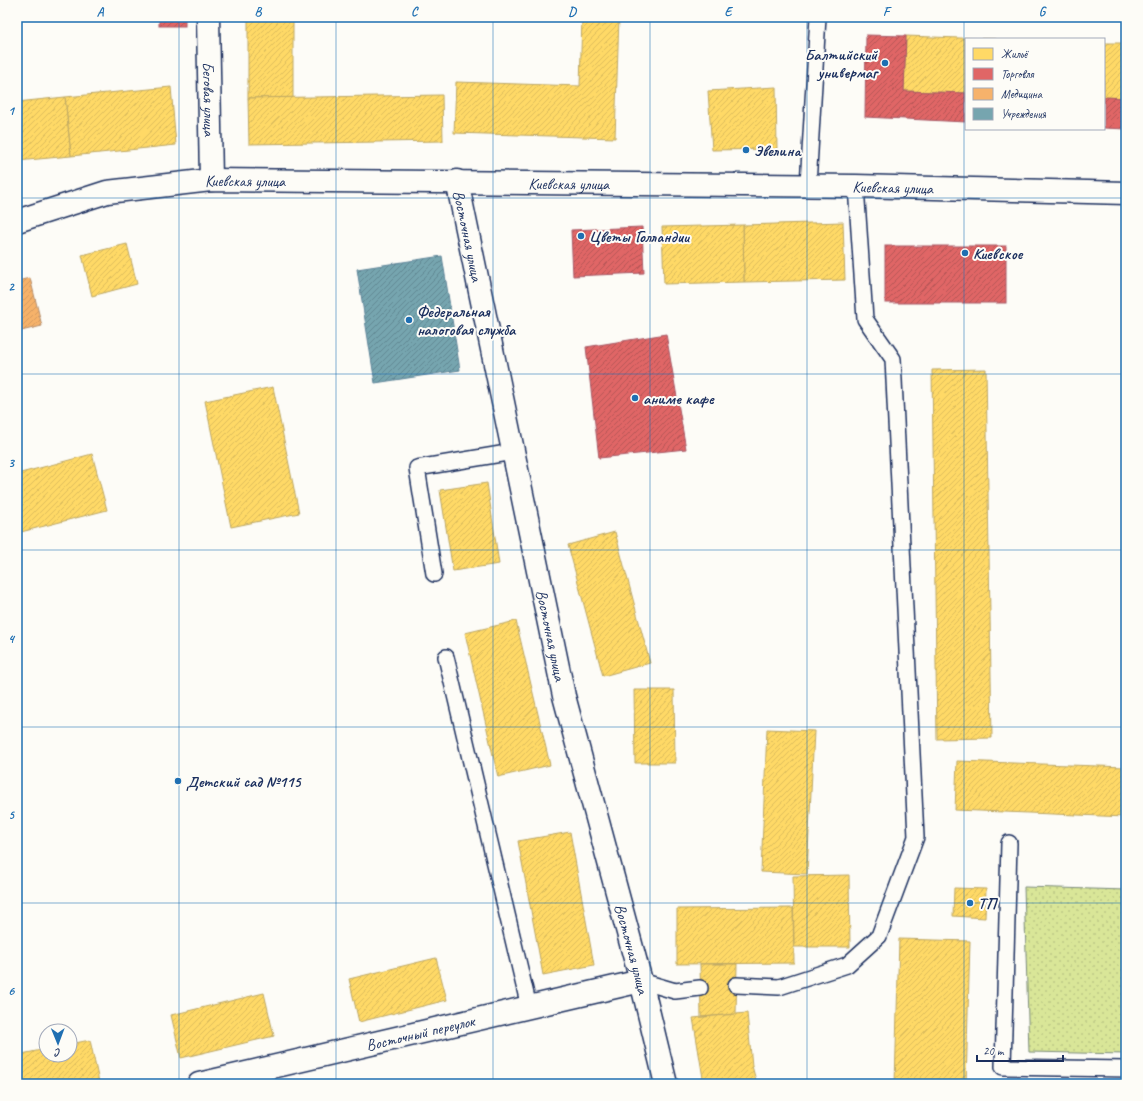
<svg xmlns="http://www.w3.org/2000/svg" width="1143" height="1101" font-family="Caveat,sans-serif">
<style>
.grass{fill:url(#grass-dots);stroke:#7a8a7b}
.homes{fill:url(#homes-hatch);stroke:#bba664}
.shops{fill:url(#shops-hatch);stroke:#a55664}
.health{fill:url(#health-hatch);stroke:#b48b67}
.public{fill:url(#public-hatch);stroke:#5b8297}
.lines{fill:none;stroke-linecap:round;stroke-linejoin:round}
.service-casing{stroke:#1b2f5e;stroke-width:18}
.minor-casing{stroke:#1b2f5e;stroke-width:25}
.tertiary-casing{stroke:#1b2f5e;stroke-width:25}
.primary-casing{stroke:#1b2f5e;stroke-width:25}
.service{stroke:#fdfcf7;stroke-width:15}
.minor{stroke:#fdfcf7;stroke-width:22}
.tertiary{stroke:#fdfcf7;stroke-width:22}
.primary{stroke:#fdfcf7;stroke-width:22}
.grid{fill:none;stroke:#1f6fb2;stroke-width:1;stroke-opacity:0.55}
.poi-dot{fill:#1f6fb2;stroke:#fdfcf7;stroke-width:1.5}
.labels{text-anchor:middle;stroke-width:4;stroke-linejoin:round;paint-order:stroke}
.poi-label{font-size:16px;font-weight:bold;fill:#1b2f5e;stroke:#fdfcf7;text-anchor:start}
.street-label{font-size:16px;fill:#1b2f5e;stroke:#fdfcf7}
.neatline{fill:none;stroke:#1f6fb2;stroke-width:1.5}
.grid-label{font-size:13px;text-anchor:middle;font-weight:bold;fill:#1f6fb2}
</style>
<defs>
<pattern id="grass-dots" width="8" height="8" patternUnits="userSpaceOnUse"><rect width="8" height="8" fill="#d9e698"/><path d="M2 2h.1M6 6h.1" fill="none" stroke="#bac685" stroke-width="1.8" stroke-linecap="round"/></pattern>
<pattern id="homes-hatch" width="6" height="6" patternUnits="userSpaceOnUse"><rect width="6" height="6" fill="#ffd966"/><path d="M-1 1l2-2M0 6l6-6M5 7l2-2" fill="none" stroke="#dabb5b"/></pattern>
<pattern id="shops-hatch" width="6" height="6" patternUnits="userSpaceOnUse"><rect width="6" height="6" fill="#e06666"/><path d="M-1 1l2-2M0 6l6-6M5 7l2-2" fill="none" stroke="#b55457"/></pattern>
<pattern id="health-hatch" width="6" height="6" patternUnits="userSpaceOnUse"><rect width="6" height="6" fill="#f6b26b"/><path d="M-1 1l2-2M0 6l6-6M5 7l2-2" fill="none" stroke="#d2995f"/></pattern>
<pattern id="public-hatch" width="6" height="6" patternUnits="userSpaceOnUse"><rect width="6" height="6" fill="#76a5af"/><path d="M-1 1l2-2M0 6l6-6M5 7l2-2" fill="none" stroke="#608792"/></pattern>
</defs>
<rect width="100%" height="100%" fill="#fdfcf7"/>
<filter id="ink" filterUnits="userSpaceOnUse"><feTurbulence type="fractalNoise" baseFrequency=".025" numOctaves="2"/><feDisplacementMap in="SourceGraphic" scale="8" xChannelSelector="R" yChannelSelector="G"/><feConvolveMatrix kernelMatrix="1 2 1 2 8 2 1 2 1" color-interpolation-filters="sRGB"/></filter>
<g filter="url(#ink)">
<polygon class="grass" points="1024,887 1126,890 1126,1054 1029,1052"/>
<g class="homes">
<rect x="248" y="17" width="45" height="81"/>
<polygon points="582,17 619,17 615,138 454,133 456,82 580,86"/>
<polygon points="906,36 960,38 995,39 966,39 966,93 904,91"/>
<polygon points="1104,43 1126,43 1126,98 1104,97"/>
<polygon points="171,87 176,145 71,156 65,97"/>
<polygon points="776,87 777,149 712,150 708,91"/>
<polygon points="442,95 443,141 249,144 248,98"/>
<polygon points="65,97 71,156 17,161 17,102"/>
<polygon points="843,222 845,280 744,282 743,225"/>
<polygon points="743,225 744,282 664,284 662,227"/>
<polygon points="127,244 137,284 92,296 82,255"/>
<polygon points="986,369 992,738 937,739 932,370"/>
<polygon points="273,387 299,513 231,527 205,401"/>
<polygon points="92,454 107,510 17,533 17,474"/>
<polygon points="487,483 499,564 453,571 440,490"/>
<polygon points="615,532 650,663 603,676 568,545"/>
<polygon points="516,621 550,765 498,777 465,633"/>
<polygon points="634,690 674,690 675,763 635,763"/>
<polygon points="767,729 814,731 807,874 761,872"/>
<polygon points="957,761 1126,767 1126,817 955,810"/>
<polygon points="570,832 594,965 543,975 518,841"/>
<polygon points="849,875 850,947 794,947 793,876"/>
<polygon points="954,888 986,889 985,918 953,916"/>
<polygon points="793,908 794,963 677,964 677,909"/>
<polygon points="899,939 970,941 966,1084 895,1084"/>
<polygon points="436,958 447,1000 359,1022 349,979"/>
<polygon points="700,964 737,964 736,1014 701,1017"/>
<polygon points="264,993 274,1036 181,1058 171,1015"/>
<polygon points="747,1013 752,1066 757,1084 704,1084 693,1018"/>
<polygon points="90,1040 99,1082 91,1084 17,1084 17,1055 46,1049 46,1055 70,1055 70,1044"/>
</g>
<g class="shops">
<rect x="159" y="17" width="26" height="9"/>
<polygon points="866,35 906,36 904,91 966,93 966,122 865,117"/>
<polygon points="1104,97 1126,98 1126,129 1104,128"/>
<polygon points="642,227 644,273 573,276 571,230"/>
<rect x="885" y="246" width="121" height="57"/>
<polygon points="666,334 686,449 599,458 586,347"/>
</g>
<polygon class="health" points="30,278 42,326 17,332 17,281"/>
<polygon class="public" points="442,256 460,370 375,383 357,269"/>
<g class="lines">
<g class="service-casing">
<g id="service">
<polyline points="808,185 818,17"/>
<polyline points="434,574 417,468 513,452"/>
<polyline points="446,657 529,1007"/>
<polyline points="1009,843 1003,1067 1126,1069"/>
<polyline points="641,981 675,991 700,988"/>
<polyline points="736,985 779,987 847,965 879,936 916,837 893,359 865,319 856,186"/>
</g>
</g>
<g class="minor-casing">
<g id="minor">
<path id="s1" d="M457 181 564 696 641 981 666 1084"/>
<path id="s2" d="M199 1084 641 981"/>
</g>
</g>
<g class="tertiary-casing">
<g id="tertiary">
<path id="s3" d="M208 17 211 180"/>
</g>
</g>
<g class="primary-casing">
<g id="primary">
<path id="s4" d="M17 221 107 192 211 180 856 186 1126 193"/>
</g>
</g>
<use href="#service" class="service"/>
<use href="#minor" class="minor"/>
<use href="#tertiary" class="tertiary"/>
<use href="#primary" class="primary"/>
</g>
</g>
<path class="grid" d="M179 17V1084M336 17V1084M493 17V1084M650 17V1084M807 17V1084M964 17V1084M17 198H1126M17 374H1126M17 550H1126M17 727H1126M17 903H1126"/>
<g class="poi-dot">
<circle cx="885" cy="63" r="4"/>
<circle cx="746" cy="150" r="4"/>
<circle cx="581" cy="236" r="4"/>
<circle cx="965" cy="253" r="4"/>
<circle cx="409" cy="320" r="4"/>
<circle cx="635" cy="398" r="4"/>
<circle cx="178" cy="781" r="4"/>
<circle cx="970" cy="903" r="4"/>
</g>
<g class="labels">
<g class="poi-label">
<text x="877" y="60" text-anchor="end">Балтийский<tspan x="877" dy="18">универмаг</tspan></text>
<text x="754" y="156">Эвелина</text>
<text x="589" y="242">Цветы Голландии</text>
<text x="973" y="259">Киевское</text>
<text x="417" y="317">Федеральная<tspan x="417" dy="18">налоговая служба</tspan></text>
<text x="643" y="404">аниме кафе</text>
<text x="186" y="787">Детский сад №115</text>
<text x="978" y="909">ТП</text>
</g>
<g class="street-label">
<text dy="6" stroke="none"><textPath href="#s3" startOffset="82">Беговая улица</textPath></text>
<text dy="6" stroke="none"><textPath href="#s4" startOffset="233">Киевская улица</textPath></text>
<text dy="6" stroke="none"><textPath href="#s4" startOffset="557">Киевская улица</textPath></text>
<text dy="6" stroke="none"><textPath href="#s4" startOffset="881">Киевская улица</textPath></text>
<text dy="6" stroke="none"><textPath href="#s1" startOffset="56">Восточная улица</textPath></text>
<text dy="6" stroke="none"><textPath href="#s1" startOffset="464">Восточная улица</textPath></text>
<text dy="6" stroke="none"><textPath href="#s1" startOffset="788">Восточная улица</textPath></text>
<text dy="6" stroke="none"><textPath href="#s2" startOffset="227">Восточный переулок</textPath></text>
</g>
</g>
<rect width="1143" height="1101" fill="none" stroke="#fdfcf7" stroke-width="44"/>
<rect x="965" y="38" width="140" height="92" fill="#fdfcf7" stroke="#a3aaba"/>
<rect x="973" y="48" width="20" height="12" fill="#ffd966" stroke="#a3aaba"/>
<text x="1001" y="58" font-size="12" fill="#1b2f5e">Жильё</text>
<rect x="973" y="68" width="20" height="12" fill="#e06666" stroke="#a3aaba"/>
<text x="1001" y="78" font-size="12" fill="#1b2f5e">Торговля</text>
<rect x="973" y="88" width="20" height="12" fill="#f6b26b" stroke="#a3aaba"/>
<text x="1001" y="98" font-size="12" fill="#1b2f5e">Медицина</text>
<rect x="973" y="108" width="20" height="12" fill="#76a5af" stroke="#a3aaba"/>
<text x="1001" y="118" font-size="12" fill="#1b2f5e">Учреждения</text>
<g transform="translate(58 1043) rotate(179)"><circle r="19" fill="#fdfcf7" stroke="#a3aaba"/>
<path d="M0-3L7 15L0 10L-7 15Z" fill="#1f6fb2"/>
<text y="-6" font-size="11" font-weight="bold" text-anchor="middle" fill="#1b2f5e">С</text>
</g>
<path d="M977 1055v6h86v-6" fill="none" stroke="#1b2f5e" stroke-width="2"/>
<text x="983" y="1055" font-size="12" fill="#1b2f5e" stroke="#fdfcf7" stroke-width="3" paint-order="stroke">20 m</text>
<rect x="22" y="22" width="1099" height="1057" class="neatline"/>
<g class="grid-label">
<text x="100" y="16">A</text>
<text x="258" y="16">B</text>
<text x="414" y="16">C</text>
<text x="572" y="16">D</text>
<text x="728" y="16">E</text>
<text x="886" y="16">F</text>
<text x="1042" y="16">G</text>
<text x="11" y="115">1</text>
<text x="11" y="291">2</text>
<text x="11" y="467">3</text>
<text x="11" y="643">4</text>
<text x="11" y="819">5</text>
<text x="11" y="995">6</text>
</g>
</svg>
